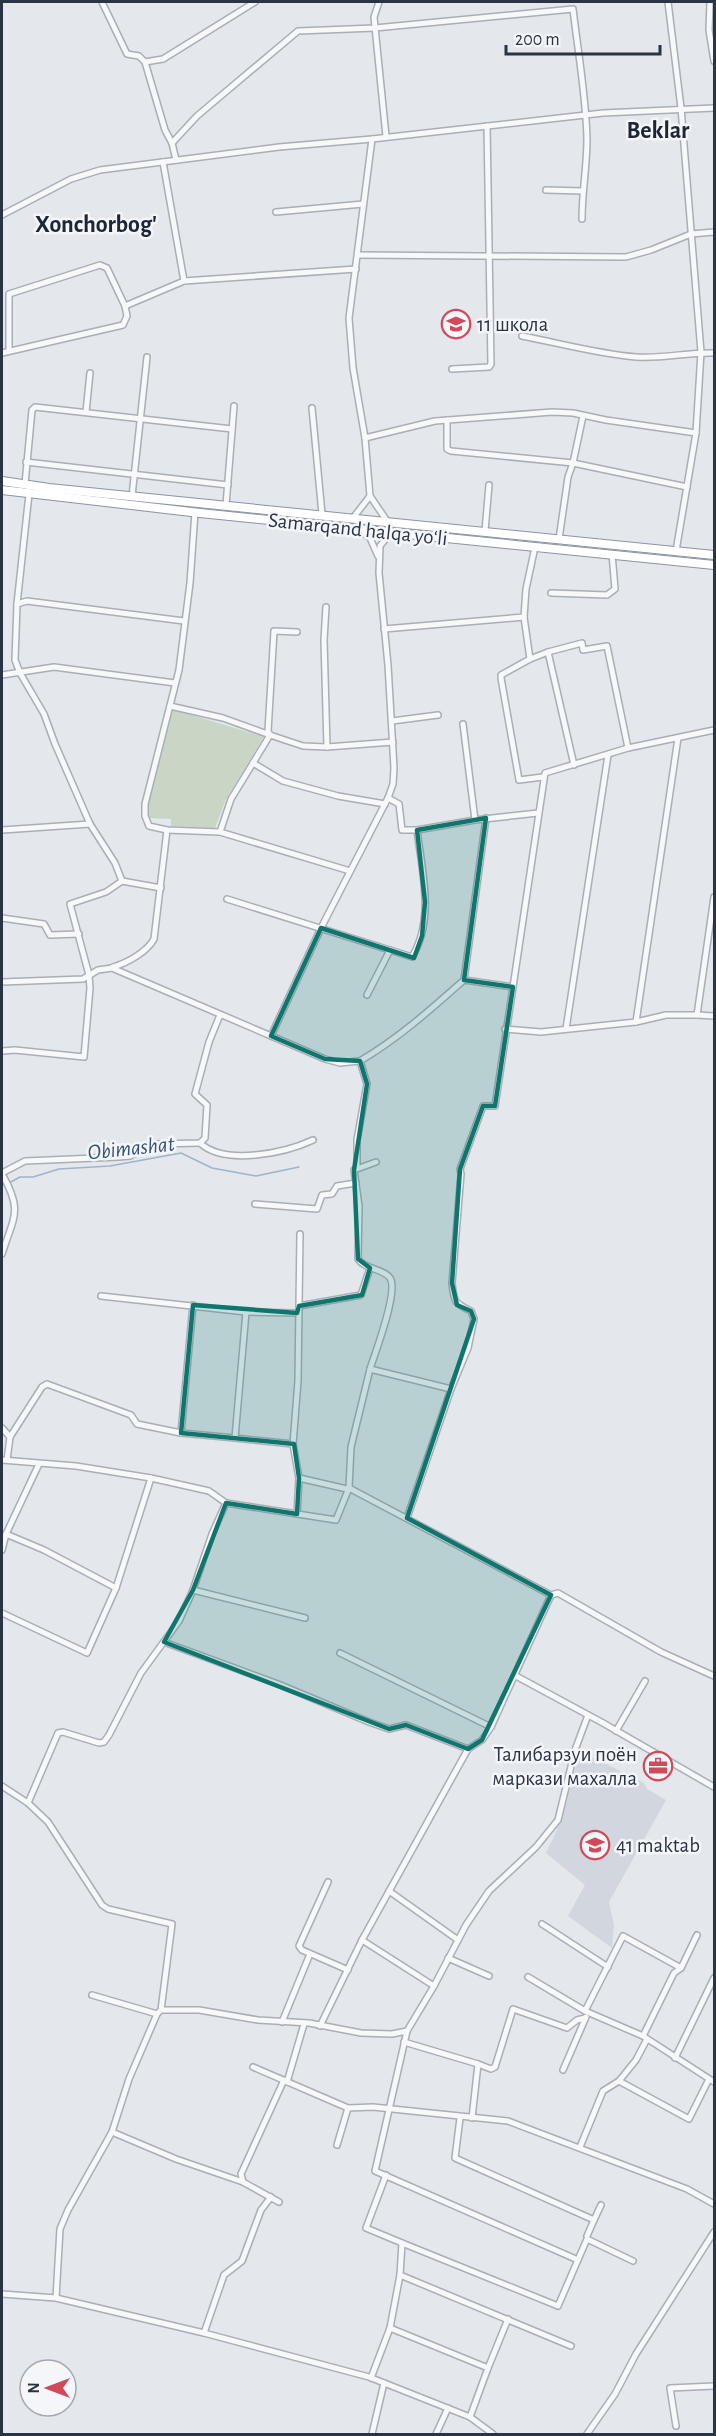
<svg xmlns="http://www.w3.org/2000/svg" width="716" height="2436" font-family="'Alegreya Sans',sans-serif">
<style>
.built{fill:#d2d6de}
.green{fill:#c9d6c5}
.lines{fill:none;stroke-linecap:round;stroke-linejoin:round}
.stream{stroke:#9fb4cc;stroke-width:1.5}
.minor-casing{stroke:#a9aeb7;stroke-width:8}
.highway-casing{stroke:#8b94a3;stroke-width:10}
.minor{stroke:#f7f8fa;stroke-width:5}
.highway{stroke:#fff;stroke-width:8}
.marked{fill:#0f766e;fill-opacity:0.2;stroke:#0f766e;stroke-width:4.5;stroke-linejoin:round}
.labels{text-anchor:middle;stroke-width:5;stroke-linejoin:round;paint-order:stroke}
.poi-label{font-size:21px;fill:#2b3445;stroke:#f4f6f9;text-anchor:start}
.street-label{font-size:21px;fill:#2b3445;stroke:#f4f6f9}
.water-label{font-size:22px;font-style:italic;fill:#34527a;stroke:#f4f6f9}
.quarter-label{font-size:24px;font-weight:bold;fill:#1d2536;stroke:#f4f6f9}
</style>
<rect width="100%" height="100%" fill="#e4e7ec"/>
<polygon class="built" points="580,1751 644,1783 647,1789 666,1800 609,1902 614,1925 612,1948 568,1916 585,1885 546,1853 562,1819"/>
<polygon class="green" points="172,709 264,737 226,799 215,828 171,826 171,819 145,818 144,807"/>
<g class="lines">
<polyline class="stream" points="9,1183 20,1177 33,1177 59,1169 110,1166 181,1153 212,1168 256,1176 299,1167"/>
<g class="minor-casing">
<g id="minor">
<polyline points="102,2 127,54 139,56 145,62 165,130 172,143 176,160"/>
<polyline points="379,2 374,17 386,136"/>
<polyline points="668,2 681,108 701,352 696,433 676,551"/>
<polyline points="710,2 709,30 714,61"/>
<polyline points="145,62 163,59 255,2"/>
<polyline points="372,139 349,318 353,368 365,438 370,496 387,521"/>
<path d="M172 143 197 116 298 31 375 28 573 9C578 52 586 96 587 139 587 166 582 192 582 219"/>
<polyline points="546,190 582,191"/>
<polyline points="276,212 363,204"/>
<polyline points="2,215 71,179 100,170 279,147 372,139 603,113 714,108"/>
<polyline points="358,255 626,257 651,250 691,234 714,232"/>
<polyline points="184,281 356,269"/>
<path d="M522 336C559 343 598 354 636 357 663 359 688 352 714 353"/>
<polyline points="9,351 9,294 100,265 107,268 125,306"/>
<polyline points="2,353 123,325 127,316 125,306 184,281 163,162"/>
<polyline points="452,369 489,367 491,364 487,126"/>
<polyline points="312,408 322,514"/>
<polyline points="86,412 90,373"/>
<polyline points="447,420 447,449 451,451 573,463 687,487"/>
<polyline points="365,438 435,421 552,412 573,413 606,420 696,433"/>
<polyline points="26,462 228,485"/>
<polyline points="25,484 32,410 35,407 232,429"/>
<polyline points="29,494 17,604 15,660 20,673 44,714 55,744 90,824 115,863 122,881"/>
<polyline points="132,496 147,357"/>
<polyline points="226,505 234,406"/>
<polyline points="195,512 190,583 179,670 145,804 145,816 149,826 167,830 220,832 350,871"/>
<polyline points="353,518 370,496"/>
<polyline points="357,529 370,538 378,556"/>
<polyline points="485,531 489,485"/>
<polyline points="559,539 568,477 573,463 583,416"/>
<polyline points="551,593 607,595 615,589 612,554"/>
<polyline points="17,604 27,601 184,621"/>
<polyline points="326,607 324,640 327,747"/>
<polyline points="524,617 530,659 501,675 501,678 519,780 543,777"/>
<polyline points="384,629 524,617 526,589 535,547"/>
<polyline points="297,632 274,631 268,731 270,735 303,746 327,747 393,742"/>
<polyline points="548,652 582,643 583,650 607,646 628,748"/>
<polyline points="530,659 548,652 574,765"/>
<polyline points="2,675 54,667 175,683"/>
<polyline points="170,706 223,718 270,735 253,763 283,781 338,796 385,804"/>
<polyline points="392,721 438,715"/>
<polyline points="463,724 475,820"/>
<polyline points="2,830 90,824"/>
<polyline points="417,830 475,820 538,813"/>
<polyline points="220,832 231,799 253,763"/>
<polyline points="122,881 161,888"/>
<path d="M227 899 412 957C435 919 422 871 417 830H402L399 804 388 798"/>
<polyline points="2,918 44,924 50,935 79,934"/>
<path d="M113 967C127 963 147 952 154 939L167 830"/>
<polyline points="464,980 486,818"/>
<polyline points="2,982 83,979 98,970 112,968 325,1059 340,1063 360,1061"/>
<polyline points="367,995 390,950"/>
<polyline points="697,1015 714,1016"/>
<polyline points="636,1022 666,1015 697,1015 714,897"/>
<polyline points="505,1029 541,1032 636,1022 678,738"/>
<polyline points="566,1029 608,755"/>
<polyline points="271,1036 321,928 388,798 393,784 394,768 388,665 379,573 380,546 388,536 394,533"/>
<polyline points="2,1051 15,1050 84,1057 90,988 89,975 70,904 106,892 122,881"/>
<path d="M200 1143C225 1166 285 1153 313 1140"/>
<path d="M357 1167V1140L367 1084 360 1061C399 1038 430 1010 464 980L513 987 545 773 628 748 714 730"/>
<polyline points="2,1173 25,1161 119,1157 130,1156 154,1144 200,1143 205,1138 207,1105 195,1094 209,1042 220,1015"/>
<path d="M2 1174C23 1211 14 1216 2 1254"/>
<polyline points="255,1204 317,1209 322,1195 332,1194 337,1186 356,1183"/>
<polyline points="300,1234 299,1306 361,1295 370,1268"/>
<polyline points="101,1296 246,1312 297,1313"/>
<polyline points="246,1312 235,1438 293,1444"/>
<path d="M370 1369C375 1353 399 1291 390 1278 383 1268 365 1270 358 1259L359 1206 354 1170 376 1162"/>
<polyline points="2,1428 10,1437 7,1460"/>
<polyline points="181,1433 193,1305"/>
<polyline points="10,1437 42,1387 47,1384 131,1415 137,1424 181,1433 235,1438"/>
<polyline points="2,1460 76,1466 151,1478 209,1491 226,1503 336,1520 349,1488 351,1447 370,1369 451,1389"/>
<polyline points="299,1478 347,1489"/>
<polyline points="297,1514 299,1478 293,1444 298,1381 299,1306"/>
<path d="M407 1518 451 1389 468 1348 474 1319 471 1311C454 1303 454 1302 452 1283L461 1174 460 1169 483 1106H495L513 987"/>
<polyline points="6,1534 44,1550 116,1588"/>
<polyline points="2,1550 6,1534 39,1464"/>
<polyline points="193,1590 305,1618"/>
<polyline points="551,1595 558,1593 661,1652 714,1676"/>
<polyline points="2,1613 87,1653 116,1588 151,1478"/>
<polyline points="164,1642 278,1684 369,1722 389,1729 406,1725 468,1749"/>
<polyline points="340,1653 491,1727"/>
<polyline points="516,1676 603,1723 714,1787"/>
<polyline points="616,1731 645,1681"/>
<polyline points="2,1786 28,1803 48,1822 102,1905 108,1909 172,1924 161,2010 157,2014 129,2079 112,2132 68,2210 60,2229 56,2298"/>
<polyline points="28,1803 58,1733 63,1732 99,1743 104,1742 109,1735 141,1673 179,1621 193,1590 212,1534 226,1503"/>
<polyline points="328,1882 299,1946 302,1950 348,1970"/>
<polyline points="389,1891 458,1940"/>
<polyline points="542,1924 608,1967"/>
<polyline points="362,1940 434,1986"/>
<polyline points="448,1958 489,1976"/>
<polyline points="528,1977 585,2011 643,2036 714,2082"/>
<polyline points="92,1995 157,2014"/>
<polyline points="161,2010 199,2010 258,2020 309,2023 361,2033 392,2034 407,2031"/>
<polyline points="585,2011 623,1936 681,1968"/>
<polyline points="282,2022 310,1954"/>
<polyline points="320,2026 362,1940 468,1749 482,1740 491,1727 551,1595 349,1488"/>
<polyline points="643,2036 674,1973 681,1968 697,1935"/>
<polyline points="404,2042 478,2064 472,2118"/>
<polyline points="675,2058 714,1978"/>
<polyline points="478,2064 491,2069 495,2067 513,2009 567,2028 577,2020 585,2018"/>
<polyline points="253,2067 348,2108 373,2107 508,2121 687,2189 714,2204"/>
<polyline points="563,2070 586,2017"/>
<polyline points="619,2081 636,2060 647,2039"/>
<polyline points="287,2082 304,2024"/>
<polyline points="460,2118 455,2158 594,2220 587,2236"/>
<polyline points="112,2132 176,2159 243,2182"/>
<polyline points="337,2145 348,2108"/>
<polyline points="580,2147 603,2091 619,2081 689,2119 709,2079"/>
<polyline points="386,2175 366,2228 402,2243"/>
<polyline points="279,2202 243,2182 241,2174 284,2080"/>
<polyline points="594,2220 601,2205"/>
<polyline points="578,2260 375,2171 407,2031 434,1986 466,1925 489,1891 536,1847 558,1820 575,1750 588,1715"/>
<polyline points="2,2294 56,2298 204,2333 369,2377 470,2417 493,2434"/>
<polyline points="390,2328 488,2368 470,2417"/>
<polyline points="204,2333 224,2275 242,2261 261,2210 271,2197"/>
<polyline points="571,2346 400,2275 402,2243 558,2306 587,2239 633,2261"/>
<polyline points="488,2368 508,2319"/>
<polyline points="371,2378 390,2328 400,2275"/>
<polyline points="676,2426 670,2388 714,2386"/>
<polyline points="372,2434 384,2383"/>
<polyline points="436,2434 448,2408"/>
<polyline points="587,2434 615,2394 636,2354 714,2232"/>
</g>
</g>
<g class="highway-casing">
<g id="highway">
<polyline points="2,481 49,488 714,555"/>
<polyline points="2,490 200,513 714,565"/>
</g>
</g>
<use href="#minor" class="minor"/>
<use href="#highway" class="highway"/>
</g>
<path class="marked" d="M486 818 464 980 513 987 495 1106H483L460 1169 452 1283 457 1305 471 1311 474 1319 407 1518 551 1595 482 1740 468 1749 406 1725 389 1729 164 1642 193 1590 226 1503 297 1514 299 1478 294 1444 181 1433 193 1305 297 1313 299 1306 362 1295 370 1268 358 1259 354 1170 367 1084 360 1061 325 1059 271 1036 321 928 414 958 422 936 425 902 417 830Z"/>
<defs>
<g id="school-ring" transform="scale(1.5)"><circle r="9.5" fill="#f4f6f9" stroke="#d1495b" stroke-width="1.5"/><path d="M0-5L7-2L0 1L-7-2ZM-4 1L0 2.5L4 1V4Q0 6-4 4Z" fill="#d1495b"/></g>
<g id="office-ring" transform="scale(1.5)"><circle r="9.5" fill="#f4f6f9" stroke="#d1495b" stroke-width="1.5"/><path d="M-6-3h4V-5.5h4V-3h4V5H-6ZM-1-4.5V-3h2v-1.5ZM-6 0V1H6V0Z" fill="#d1495b"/></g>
</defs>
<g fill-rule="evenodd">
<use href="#school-ring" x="456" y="324"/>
<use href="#office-ring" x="658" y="1766"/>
<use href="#school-ring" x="595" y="1845"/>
</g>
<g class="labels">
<g class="poi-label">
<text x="477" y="331">11 школа</text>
<text x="637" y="1761" text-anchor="end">Талибарзуи поён<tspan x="637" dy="24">маркази махалла</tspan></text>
<text x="616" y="1852">41 maktab</text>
</g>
<g class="street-label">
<text transform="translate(358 529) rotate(6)" y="7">Samarqand halqa yoʻli</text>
</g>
<g class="water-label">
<text transform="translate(131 1147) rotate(-6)" y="8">Obimashat</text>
</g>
<g class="quarter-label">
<text x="658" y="138">Beklar</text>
<text x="96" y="232">Xonchorbog'</text>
</g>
</g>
<rect width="716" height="2436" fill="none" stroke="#2b3445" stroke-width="6"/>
<g transform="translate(48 2388) rotate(270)"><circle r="28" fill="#f4f6f9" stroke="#a4a8b1" stroke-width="1.5"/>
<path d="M0-4.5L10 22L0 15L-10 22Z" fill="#d1495b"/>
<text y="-9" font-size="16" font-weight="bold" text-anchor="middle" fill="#2b3445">N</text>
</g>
<path d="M506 45v9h154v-9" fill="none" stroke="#2b3445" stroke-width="3"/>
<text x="515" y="45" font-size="18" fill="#2b3445" stroke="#f4f6f9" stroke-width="4.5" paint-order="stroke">200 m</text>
</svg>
